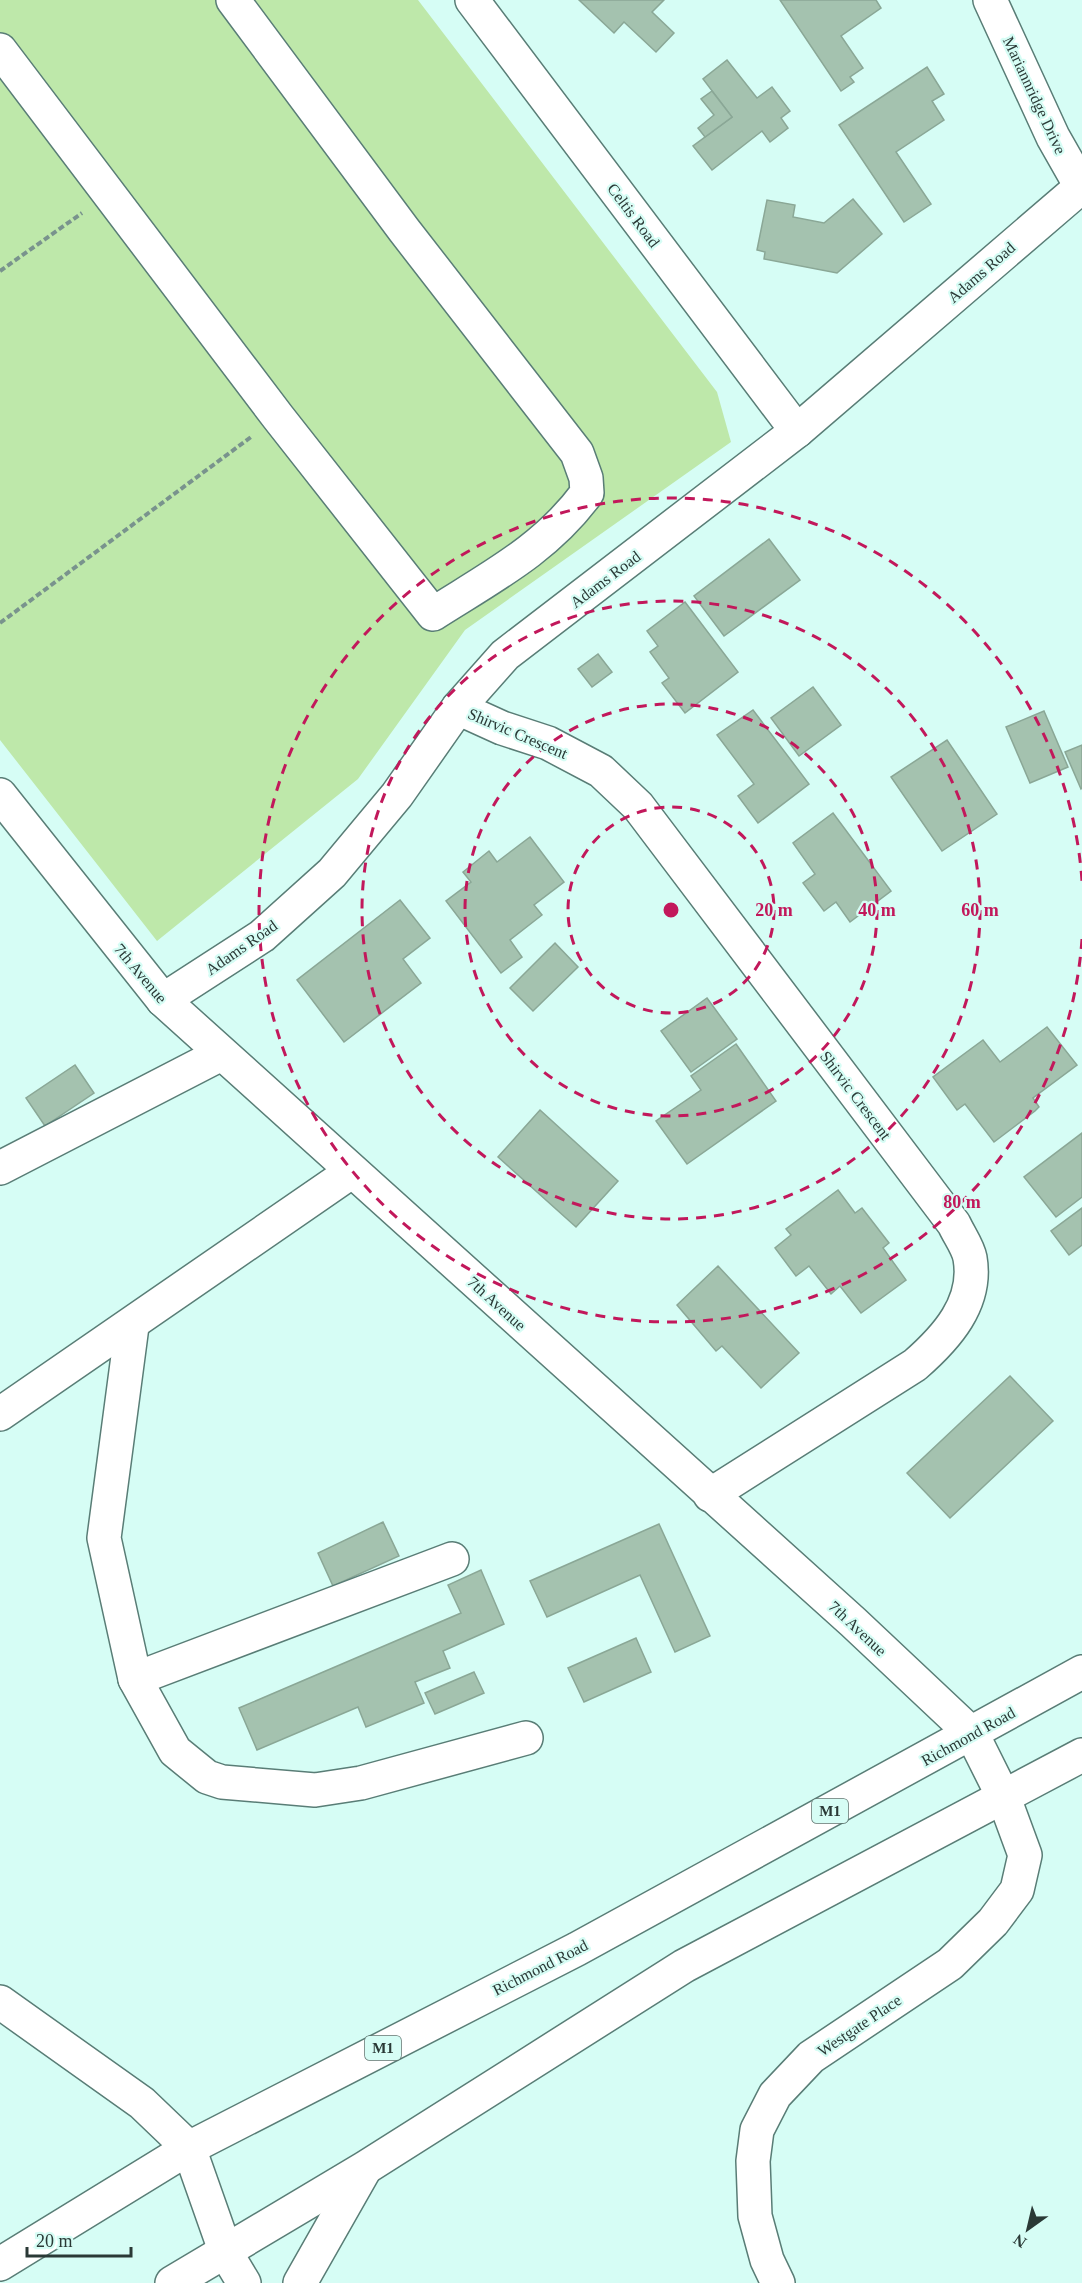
<svg xmlns="http://www.w3.org/2000/svg" width="1082" height="2283" font-family="Georgia,serif">
<style>
.green{fill:#bee8aa}
.building{fill:#a4c2af;stroke:#8aa796;stroke-width:1.5}
.lines{fill:none;stroke-linecap:round;stroke-linejoin:round}
.minor-casing{stroke:#597d76;stroke-width:36}
.highway-casing{stroke:#597d76;stroke-width:36}
.path{stroke:#79938d;stroke-width:4;stroke-dasharray:6 3;stroke-linecap:butt}
.minor{stroke:#fff;stroke-width:33}
.highway{stroke:#fff;stroke-width:33}
.ring{fill:none;stroke:#c2185b;stroke-width:3;stroke-dasharray:10 8}
.labels{text-anchor:middle;stroke-width:4.5;stroke-linejoin:round;paint-order:stroke}
.shield{fill:#d6fdf5;stroke:#5e746f;stroke-width:1.5}
.shield-label{font-size:15px;font-weight:bold;fill:#2a3936}
.street-label{font-size:16px;fill:#2a3936;stroke:#d6fdf5}
.centre{fill:#c2185b;stroke:#d6fdf5;stroke-width:3}
.ring-label{font-size:18px;text-anchor:middle;font-weight:bold;fill:#c2185b;stroke:#d6fdf5;stroke-width:4.5;stroke-linejoin:round;paint-order:stroke}
</style>
<rect width="100%" height="100%" fill="#d6fdf5"/>
<polygon class="green" points="0,0 418,0 717,392 731,442 465,630 358,779 157,941 0,740"/>
<g class="building">
<polygon points="579,0 664,0 652,12 674,33 656,52 624,22 614,33"/>
<polygon points="780,0 876,0 881,8 841,36 863,68 850,77 854,82 841,91"/>
<polygon points="727,60 757,98 772,87 790,111 781,118 788,128 770,142 762,131 712,170 693,146 732,117 703,79"/>
<polygon points="927,67 944,94 932,101 944,120 896,152 931,204 904,222 839,125"/>
<polygon points="712,91 732,117 705,137 698,128 714,115 701,99"/>
<polygon points="853,199 882,234 837,273 764,259 765,252 757,250 767,200 795,205 793,217 824,223"/>
<polygon points="769,539 800,580 724,636 694,596"/>
<polygon points="685,602 738,672 685,713 662,683 669,678 650,652 658,646 647,631"/>
<polygon points="598,654 612,672 592,687 578,669"/>
<polygon points="813,687 841,725 799,756 771,718"/>
<polygon points="753,710 809,784 758,823 738,796 754,784 717,735"/>
<polygon points="1044,711 1068,767 1030,783 1006,727"/>
<polygon points="947,740 997,814 942,851 891,777"/>
<polygon points="1082,745 1082,788 1081,789 1065,752"/>
<polygon points="833,813 891,891 850,922 836,902 824,911 803,883 815,874 793,843"/>
<polygon points="530,837 564,882 534,905 542,915 510,940 522,957 501,973 446,901 471,882 463,872 489,851 497,862"/>
<polygon points="400,900 430,938 403,959 421,983 344,1042 297,980"/>
<polygon points="555,943 578,967 533,1011 510,988"/>
<polygon points="707,998 737,1039 691,1072 661,1031"/>
<polygon points="1047,1027 1077,1065 1033,1098 1039,1107 1035,1111 994,1142 965,1104 957,1110 933,1077 983,1040 1000,1062"/>
<polygon points="736,1044 776,1101 687,1164 656,1121 701,1090 691,1076"/>
<polygon points="75,1065 94,1093 45,1126 26,1098"/>
<polygon points="540,1110 618,1181 576,1227 498,1157"/>
<polygon points="1082,1133 1082,1197 1056,1217 1024,1177"/>
<polygon points="838,1190 855,1213 862,1208 889,1243 883,1248 906,1280 861,1313 840,1286 831,1294 809,1266 796,1276 775,1248 791,1235 786,1229"/>
<polygon points="1082,1208 1082,1245 1069,1255 1051,1231"/>
<polygon points="718,1266 799,1353 761,1388 722,1346 716,1351 677,1305"/>
<polygon points="1010,1376 1053,1421 950,1518 907,1473"/>
<polygon points="383,1522 399,1556 333,1586 318,1553"/>
<polygon points="659,1524 710,1636 675,1652 640,1575 547,1617 530,1581"/>
<polygon points="481,1570 504,1624 443,1651 450,1668 415,1682 424,1703 366,1727 358,1707 257,1750 239,1708 461,1613 448,1585"/>
<polygon points="636,1638 651,1672 584,1702 568,1668"/>
<polygon points="474,1672 484,1693 435,1714 425,1693"/>
</g>
<g class="lines">
<g class="minor-casing">
<g id="minor">
<polyline points="472,0 797,431"/>
<polyline points="990,0 1053,137 1082,188"/>
<path d="M0 50 278 417 433 614C491 577 546 549 587 493L586 478 577 453 404 230 233 0"/>
<path d="M458 708 502 728 548 743 601 771 638 806 954 1224C959 1235 968 1247 970 1258 978 1303 946 1338 915 1365L710 1495"/>
<polyline points="0,795 163,1000 853,1622 972,1734 1004,1798 1025,1855 1017,1890 993,1922 950,1964 811,2057 775,2095 757,2130 753,2161 755,2216 767,2260 778,2283"/>
<polyline points="163,1000 262,936 332,873 397,795 458,708 505,655 797,431 1081,187"/>
<polyline points="0,1168 221,1054"/>
<polyline points="132,1326 104,1538 135,1679 175,1751 207,1777 222,1782 315,1790 361,1783 526,1738"/>
<polyline points="0,1414 351,1172"/>
<polyline points="135,1679 452,1559"/>
</g>
</g>
<g class="highway-casing">
<g id="highway">
<polyline points="0,2002 142,2103 189,2148 226,2253 244,2283"/>
<polyline points="0,2264 189,2148 577,1949 1082,1672"/>
<polyline points="172,2283 365,2168 684,1966 1082,1755"/>
<polyline points="300,2283 363,2172"/>
</g>
</g>
<g class="path">
<polyline points="0,271 82,213"/>
<polyline points="0,623 251,437"/>
</g>
<use href="#minor" class="minor"/>
<use href="#highway" class="highway"/>
</g>
<g class="ring">
<circle cx="671" cy="910" r="103"/>
<circle cx="671" cy="910" r="206"/>
<circle cx="671" cy="910" r="309"/>
<path d="M1082 939A412 412 0 1 1 1082 881"/>
</g>
<g class="labels">
<g class="shield">
<rect x="812" y="1799" width="36" height="24" rx="4.5"/>
<rect x="365" y="2036" width="36" height="24" rx="4.5"/>
</g>
<g class="shield-label">
<text x="830" y="1816">M1</text>
<text x="383" y="2053">M1</text>
</g>
<g class="street-label">
<text transform="translate(1035 95) rotate(65)" y="6">Mariannridge Drive</text>
<text transform="translate(634 215) rotate(53)" y="6">Celtis Road</text>
<text transform="translate(981 272) rotate(-41)" y="6">Adams Road</text>
<text transform="translate(605 579) rotate(-37)" y="6">Adams Road</text>
<text transform="translate(518 733) rotate(23)" y="6">Shirvic Crescent</text>
<text transform="translate(241 947) rotate(-35)" y="6">Adams Road</text>
<text transform="translate(141 973) rotate(50)" y="6">7th Avenue</text>
<text transform="translate(856 1095) rotate(53)" y="6">Shirvic Crescent</text>
<text transform="translate(497 1303) rotate(42)" y="6">7th Avenue</text>
<text transform="translate(858 1628) rotate(43)" y="6">7th Avenue</text>
<text transform="translate(968 1736) rotate(-29)" y="6">Richmond Road</text>
<text transform="translate(540 1967) rotate(-27)" y="6">Richmond Road</text>
<text transform="translate(859 2025) rotate(-34)" y="6">Westgate Place</text>
</g>
</g>
<circle cx="671" cy="910" r="9" class="centre"/>
<g class="ring-label">
<text x="774" y="916">20 m</text>
<text x="877" y="916">40 m</text>
<text x="980" y="916">60 m</text>
<text x="962" y="1208">80 m</text>
</g>
<g transform="translate(1028 2229) rotate(214)" stroke="#d6fdf5" stroke-width="4.5" paint-order="stroke">
<path d="M0-4.5L10 22L0 15L-10 22Z" fill="#2a3936"/>
<text y="-9" font-size="16" font-weight="bold" text-anchor="middle" fill="#2a3936">N</text>
</g>
<path d="M27 2247v9h104v-9" fill="none" stroke="#2a3936" stroke-width="3"/>
<text x="36" y="2247" font-size="18" fill="#2a3936" stroke="#d6fdf5" stroke-width="4.5" paint-order="stroke">20 m</text>
</svg>
